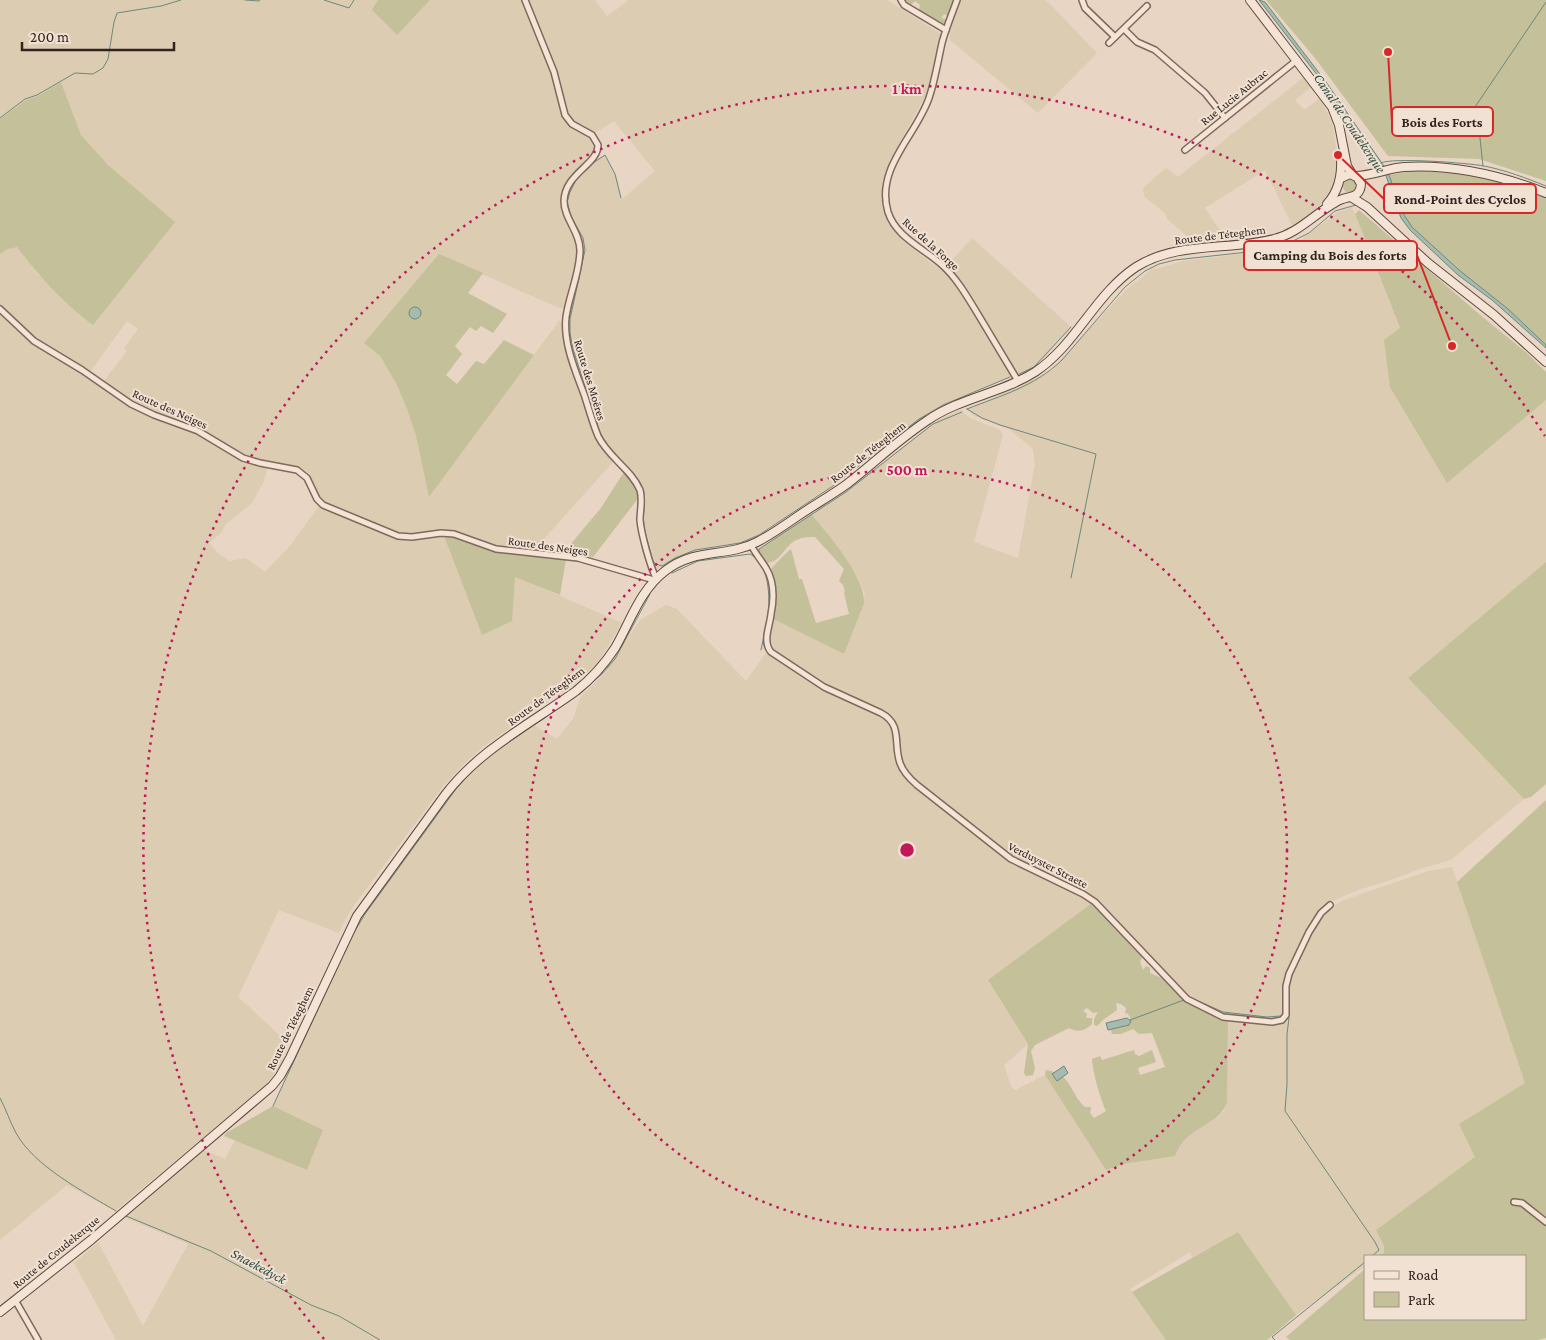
<svg xmlns="http://www.w3.org/2000/svg" width="1546" height="1340" font-family="'Crimson Pro',serif">
<style>
.farmland{fill:#dcccb2}
.green{fill:#c4c099}
.water{fill:#a5bbb0;stroke:#6d887b}
.lines{fill:none;stroke-linecap:round;stroke-linejoin:round}
.stream{stroke:#6d887b;stroke-width:1}
.street-casing{stroke:#80685c;stroke-width:8}
.secondary-casing{stroke:#614940;stroke-width:10}
.street{stroke:#f4e4d5;stroke-width:5}
.secondary{stroke:#f4e4d5;stroke-width:8}
.ring{fill:none;stroke:#c2185b;stroke-width:2.5;stroke-dasharray:2.5 5}
.labels{text-anchor:middle;stroke-width:4;stroke-linejoin:round;paint-order:stroke}
.street-label{font-size:12px;fill:#31241f;stroke:#f0e1d2}
.water-label{font-size:14px;font-style:italic;fill:#304f46;stroke:#f0e1d2}
.centre{fill:#c2185b;stroke:#f0e1d2;stroke-width:2.5}
.ring-label{font-size:15px;text-anchor:middle;font-weight:bold;fill:#c2185b;stroke:#f0e1d2;stroke-width:4;stroke-linejoin:round;paint-order:stroke}
.leader{fill:none;stroke:#d62828;stroke-width:2}
.callout-dot{fill:#d62828;stroke:#f0e1d2;stroke-width:2}
.callout{fill:#f0e1d2;stroke:#d62828;stroke-width:2}
.callout-label{font-size:14px;text-anchor:middle;font-weight:bold;fill:#31241f}
</style>
<rect width="100%" height="100%" fill="#e8d5c4"/>
<g class="farmland">
<polygon points="0,0 378,0 373,10 397,35 430,0 523,0 550,67 566,121 592,140 596,151 570,177 564,190 562,201 563,212 575,235 577,245 574,272 565,308 559,308 439,255 364,343 380,356 396,383 407,409 416,436 429,497 559,321 564,325 569,359 595,437 600,447 613,462 533,551 490,545 472,536 451,530 413,534 398,533 323,502 314,487 310,477 305,471 295,466 264,462 238,452 204,431 150,411 133,402 103,382 127,351 124,348 138,329 127,321 90,372 37,340 25,331 0,305 0,254 8,249 17,246 39,276 108,165 81,135 61,82 38,96 26,100 0,119"/>
<polygon points="529,0 595,0 607,16 629,0 887,0 941,34 928,91 900,142 882,181 882,204 888,223 903,241 942,271 972,238 1071,327 1049,353 1035,366 933,410 921,419 833,486 759,535 740,543 714,546 684,554 657,569 644,524 646,496 645,492 638,480 608,446 600,433 573,349 569,327 570,319 585,244 571,216 567,202 570,192 580,174 586,168 605,155 618,181 621,200 655,171 614,121 596,132 578,125 570,118 559,76"/>
<polygon points="960,0 1046,0 1097,53 1038,113 950,40 949,31"/>
<polygon points="1304,77 1311,87 1295,100 1304,110 1320,98 1332,122 1340,170 1332,195 1294,229 1265,170 1205,208 1227,241 1200,244 1194,242 1166,218 1166,214 1145,197 1143,191 1144,187 1166,168 1178,177"/>
<polygon points="1352,207 1400,329 1448,482 1546,400 1546,562 1408,678 1524,799 1451,860 1423,868 1388,881 1358,890 1328,903 1314,919 1286,975 1284,987 1284,1014 1272,1019 1224,1014 1184,993 1101,902 1042,872 1007,852 921,786 908,772 904,764 897,723 889,715 815,679 776,652 769,639 773,619 844,654 865,594 858,577 833,541 811,514 847,490 936,421 960,410 970,418 1000,430 1003,435 974,542 1018,558 1035,464 1033,449 1009,429 974,416 967,409 1016,388 1051,370 1127,289 1151,270 1183,261 1280,249 1302,239 1336,213"/>
<polygon points="0,313 25,338 141,412 164,423 197,433 213,442 228,454 248,462 268,467 263,483 252,503 226,524 221,533 209,543 218,553 230,561 246,558 265,572 289,547 319,506 393,538 405,540 444,536 482,635 515,576 622,623 597,664 582,678 484,746 465,763 444,785 355,904 345,920 339,933 279,910 238,997 288,1043 279,1068 266,1085 115,1211 67,1185 0,1240"/>
<polygon points="666,605 677,609 746,681 766,653 821,688 886,720 893,733 894,753 897,764 901,774 912,785 1003,857 1024,870 1087,899 1092,903 988,980 1028,1044 1004,1065 1011,1086 1015,1090 1045,1075 1106,1170 1124,1164 1175,1156 1178,1146 1187,1136 1217,1118 1224,1111 1227,1103 1228,1019 1270,1024 1279,1024 1285,1021 1290,1006 1289,983 1291,975 1318,922 1327,910 1344,900 1428,871 1452,867 1525,1083 1459,1124 1476,1157 1376,1230 1384,1246 1384,1253 1379,1256 1365,1256 1365,1266 1296,1315 1238,1232 1192,1258 1190,1252 1130,1289 1166,1340 116,1340 74,1263 98,1242 143,1326 188,1244 124,1217 204,1150 225,1159 235,1140 307,1170 323,1130 273,1106 353,934 365,914 456,789 473,770 493,753 535,726 557,739 573,719 581,696 604,674 640,620"/>
</g>
<g class="green">
<polygon points="378,0 430,0 397,35 372,10"/>
<polygon points="904,0 954,0 948,16 944,14 942,17 940,17 947,20 946,25 919,10 920,5 915,1 911,5"/>
<polygon points="1266,0 1546,0 1546,181 1479,159 1388,156 1315,58"/>
<path d="M61 82 81 135 108 165 175 222 93 325C62 302 40 277 17 247L8 249 0 254V119L26 100 38 96Z"/>
<polygon points="1412,171 1474,174 1508,182 1546,197 1546,345 1508,309 1459,270 1412,227 1402,212 1389,175"/>
<circle cx="1350" cy="186" r="7"/>
<polygon points="1359,210 1479,314 1527,353 1546,372 1546,400 1447,483 1390,387 1384,340 1400,328 1355,214"/>
<polygon points="439,254 483,273 468,293 507,314 493,333 481,326 476,331 470,327 455,346 462,354 446,375 457,384 476,361 484,364 504,340 534,355 429,497 416,436 407,409 396,383 380,356 364,343"/>
<polygon points="624,472 633,484 640,496 593,557 564,552 601,508"/>
<path d="M811 514C827 533 866 577 864 603L844 654 773 619 770 571C771 568 788 551 791 549L799 579H802L816 623 849 614 844 593 845 591 843 585 839 581 844 569 815 537C782 535 788 560 767 563L761 559 759 549Z"/>
<polygon points="451,535 498,552 566,559 560,595 515,577 512,621 482,635 444,536"/>
<polygon points="1546,562 1546,784 1531,797 1524,799 1408,678"/>
<polygon points="1546,800 1546,1338 1538,1340 1290,1340 1286,1337 1365,1269 1365,1319 1525,1319 1525,1256 1380,1256 1384,1253 1384,1246 1376,1230 1475,1157 1459,1124 1525,1083 1457,882"/>
<path d="M1092 903 1119 929 1142 957 1140 962 1143 970 1146 966 1150 968V973L1167 980 1192 1001C1203 999 1221 1011 1228 1019L1227 1103C1216 1129 1186 1125 1175 1156L1124 1164 1106 1170 1045 1075 1046 1070C1074 1075 1068 1092 1085 1107H1091L1090 1113 1094 1118 1106 1111C1100 1098 1093 1073 1092 1059L1100 1056 1102 1060 1134 1050 1135 1054 1139 1056 1152 1050 1156 1062 1138 1068 1140 1075 1165 1067 1152 1033 1139 1034 1133 1029 1121 1034H1112L1110 1027 1131 1019 1128 1014 1125 1013 1126 1008 1121 1004 1116 1003 1117 1010 1103 1020 1097 1026 1094 1025V1019L1098 1012 1093 1013 1087 1008 1083 1011 1087 1014 1086 1018H1092V1024C1085 1031 1078 1033 1069 1028L1035 1045 1031 1051 1035 1068 1033 1075 1026 1076 1024 1073 1028 1044 988 980Z"/>
<polygon points="273,1106 323,1130 307,1170 224,1136 226,1133"/>
<polygon points="1238,1232 1296,1315 1267,1340 1166,1340 1132,1292"/>
</g>
<g class="water">
<polygon points="1259,0 1265,2 1326,82 1388,172 1402,212 1412,227 1459,270 1508,309 1546,345 1546,348 1492,300 1458,275 1410,230 1401,218 1385,173 1325,85"/>
<circle cx="415" cy="313" r="6"/>
<polygon points="1127,1018 1131,1021 1129,1025 1108,1030 1106,1023"/>
<polygon points="1064,1066 1068,1073 1057,1081 1052,1074"/>
</g>
<g class="lines">
<g class="stream">
<polyline points="245,0 259,1 260,0"/>
<polyline points="324,0 349,8 354,0"/>
<polyline points="0,118 25,99 37,95 75,73 93,74 103,68 108,59 114,22 117,13 161,6 181,0"/>
<path d="M1381 163C1390 157 1469 163 1484 166 1505 170 1526 178 1546 186"/>
<polyline points="590,165 605,155 615,174 621,198"/>
<polyline points="1483,166 1479,129 1475,107 1546,2"/>
<polyline points="577,178 570,192 567,202 571,216 583,238 585,250 570,319 570,333 573,349 600,433 608,446 623,463"/>
<polyline points="1019,374 1034,367 1071,327"/>
<path d="M967 409C1002 395 1034 387 1062 360L1125 287 1145 271 1159 264 1175 260 1257 251 1285 245 1309 233 1335 211 1356 205"/>
<polyline points="967,409 982,418 1000,425 1096,454 1071,578"/>
<path d="M633 474C652 495 641 502 644 526 646 538 650 549 653 561L656 564 662 566 675 558 695 550 740 543 759 535 833 486 919 419 943 405 1010 377"/>
<polyline points="759,553 759,549 846,492 933,424 962,412"/>
<path d="M672 573 698 561 750 554C769 565 769 591 769 610"/>
<polyline points="761,650 766,626"/>
<polyline points="1191,998 1223,1012 1267,1017 1281,1016"/>
<polyline points="1289,1018 1287,1034 1287,1084 1285,1111 1375,1242 1379,1250 1372,1256"/>
<polyline points="1130,1020 1184,1000"/>
<path d="M0 1098C6 1109 10 1122 16 1133 34 1166 84 1192 116 1211"/>
<polyline points="273,1106 353,934 365,914 456,789 473,770 493,753 574,698 602,674 615,659 650,594"/>
<polyline points="126,1216 211,1251 311,1305 339,1316 380,1340"/>
<polyline points="1275,1340 1272,1337 1365,1262"/>
</g>
<g class="street-casing">
<g id="street">
<path d="M525 0 554 72 565 115 572 124 592 135 598 145C598 165 565 173 564 201 564 219 580 232 580 250 580 273 569 295 566 317 563 344 576 372 585 397 589 410 593 424 598 436 608 457 631 469 640 490 643 500 640 510 640 520 641 533 650 566 656 578"/>
<polyline points="901,0 904,5 946,30"/>
<path d="M957 0C952 14 946 28 942 43 938 61 935 80 929 98 916 136 875 168 888 212 896 237 923 248 941 264 957 278 968 298 979 316 992 338 1005 359 1018 381"/>
<polyline points="1082,0 1085,8 1115,37"/>
<polyline points="1124,29 1137,42 1155,50 1205,93 1225,118"/>
<polyline points="1109,43 1147,6"/>
<polyline points="1185,150 1297,60"/>
<polyline points="0,309 34,341 82,370 131,404 154,415 198,431 243,458 260,463 297,470 307,478 317,499 323,505 398,536 412,537 441,533 454,534 496,549 578,558 654,580"/>
<path d="M751 545C755 553 761 560 766 568 774 581 774 599 771 614 770 626 762 641 771 652L824 687 881 713C903 725 893 743 900 763 903 772 910 779 917 785L1011 859 1083 894 1095 902 1187 999 1223 1017 1272 1022 1282 1020 1286 1015V986L1289 974 1309 932 1321 913 1330 905"/>
<polyline points="1514,1202 1522,1203 1546,1222"/>
<polyline points="15,1300 38,1340"/>
</g>
</g>
<g class="secondary-casing">
<g id="secondary">
<polyline points="1250,0 1332,107 1339,125 1347,166 1352,174"/>
<path d="M1355 176C1372 176 1388 168 1404 167 1454 164 1500 175 1546 193"/>
<polyline points="1351,197 1367,207 1428,263 1494,315 1546,362"/>
<path d="M1327 204C1339 191 1342 175 1341 158"/>
<path d="M0 1312 91 1240 272 1086 280 1076 290 1058 357 916 445 795C479 750 530 724 576 691 591 679 604 665 615 648 630 622 640 590 665 571 696 547 726 558 757 542 771 535 785 525 798 516 814 505 832 495 847 484 874 463 899 439 928 420 960 398 1002 393 1035 372 1076 345 1095 294 1136 267 1177 241 1229 251 1274 239 1299 233 1314 214 1336 202 1347 195 1360 200 1361 184L1357 177 1350 174 1341 178"/>
</g>
</g>
<use href="#street" class="street"/>
<use href="#secondary" class="secondary"/>
</g>
<g class="ring">
<circle cx="907" cy="850" r="380"/>
<path d="M324 1339A761 761 0 1 1 1545 436"/>
</g>
<g class="labels">
<g class="street-label">
<text transform="translate(1234 97) rotate(-39)" y="4">Rue Lucie Aubrac</text>
<text transform="translate(1220 235) rotate(-7)" y="4">Route de Téteghem</text>
<text transform="translate(931 244) rotate(42)" y="4">Rue de la Forge</text>
<text transform="translate(590 380) rotate(73)" y="4">Route des Moëres</text>
<text transform="translate(170 409) rotate(24)" y="4">Route des Neiges</text>
<text transform="translate(868 452) rotate(-38)" y="4">Route de Téteghem</text>
<text transform="translate(548 546) rotate(8)" y="4">Route des Neiges</text>
<text transform="translate(546 696) rotate(-36)" y="4">Route de Téteghem</text>
<text transform="translate(1048 865) rotate(27)" y="4">Verduyster Straete</text>
<text transform="translate(290 1028) rotate(-64)" y="4">Route de Téteghem</text>
<text transform="translate(56 1252) rotate(-39)" y="4">Route de Coudekerque</text>
</g>
<g class="water-label">
<text transform="translate(1350 123) rotate(56)" y="5">Canal de Coudekerque</text>
<text transform="translate(259 1266) rotate(28)" y="5">Snaekedyck</text>
</g>
</g>
<circle cx="907" cy="850" r="8" class="centre"/>
<g class="ring-label">
<text x="907" y="94">1 km</text>
<text x="907" y="475">500 m</text>
</g>
<path class="leader" d="M1388 52L1392 122M1338 155L1384 199M1452 346L1417 255"/>
<g class="callout-dot">
<circle cx="1388" cy="52" r="5"/>
<circle cx="1338" cy="155" r="5"/>
<circle cx="1452" cy="346" r="5"/>
</g>
<g class="callout">
<rect x="1392" y="107" width="101" height="29" rx="5"/>
<rect x="1384" y="184" width="152" height="29" rx="5"/>
<rect x="1244" y="241" width="173" height="29" rx="5"/>
</g>
<g class="callout-label">
<text x="1442" y="127">Bois des Forts</text>
<text x="1460" y="204">Rond-Point des Cyclos</text>
<text x="1330" y="260">Camping du Bois des forts</text>
</g>
<rect x="1364" y="1255" width="162" height="65" fill="#f0e1d2" stroke="#a4958a"/>
<rect x="1374" y="1271" width="25" height="8" fill="#f4e4d5" stroke="#a4958a"/>
<text x="1408" y="1280" font-size="15" fill="#31241f">Road</text>
<rect x="1374" y="1292" width="25" height="15" fill="#c4c099" stroke="#a4958a"/>
<text x="1408" y="1305" font-size="15" fill="#31241f">Park</text>
<path d="M22 42v8h152v-8" fill="none" stroke="#31241f" stroke-width="2.5"/>
<text x="30" y="42" font-size="15" fill="#31241f" stroke="#f0e1d2" stroke-width="4" paint-order="stroke">200 m</text>
</svg>
